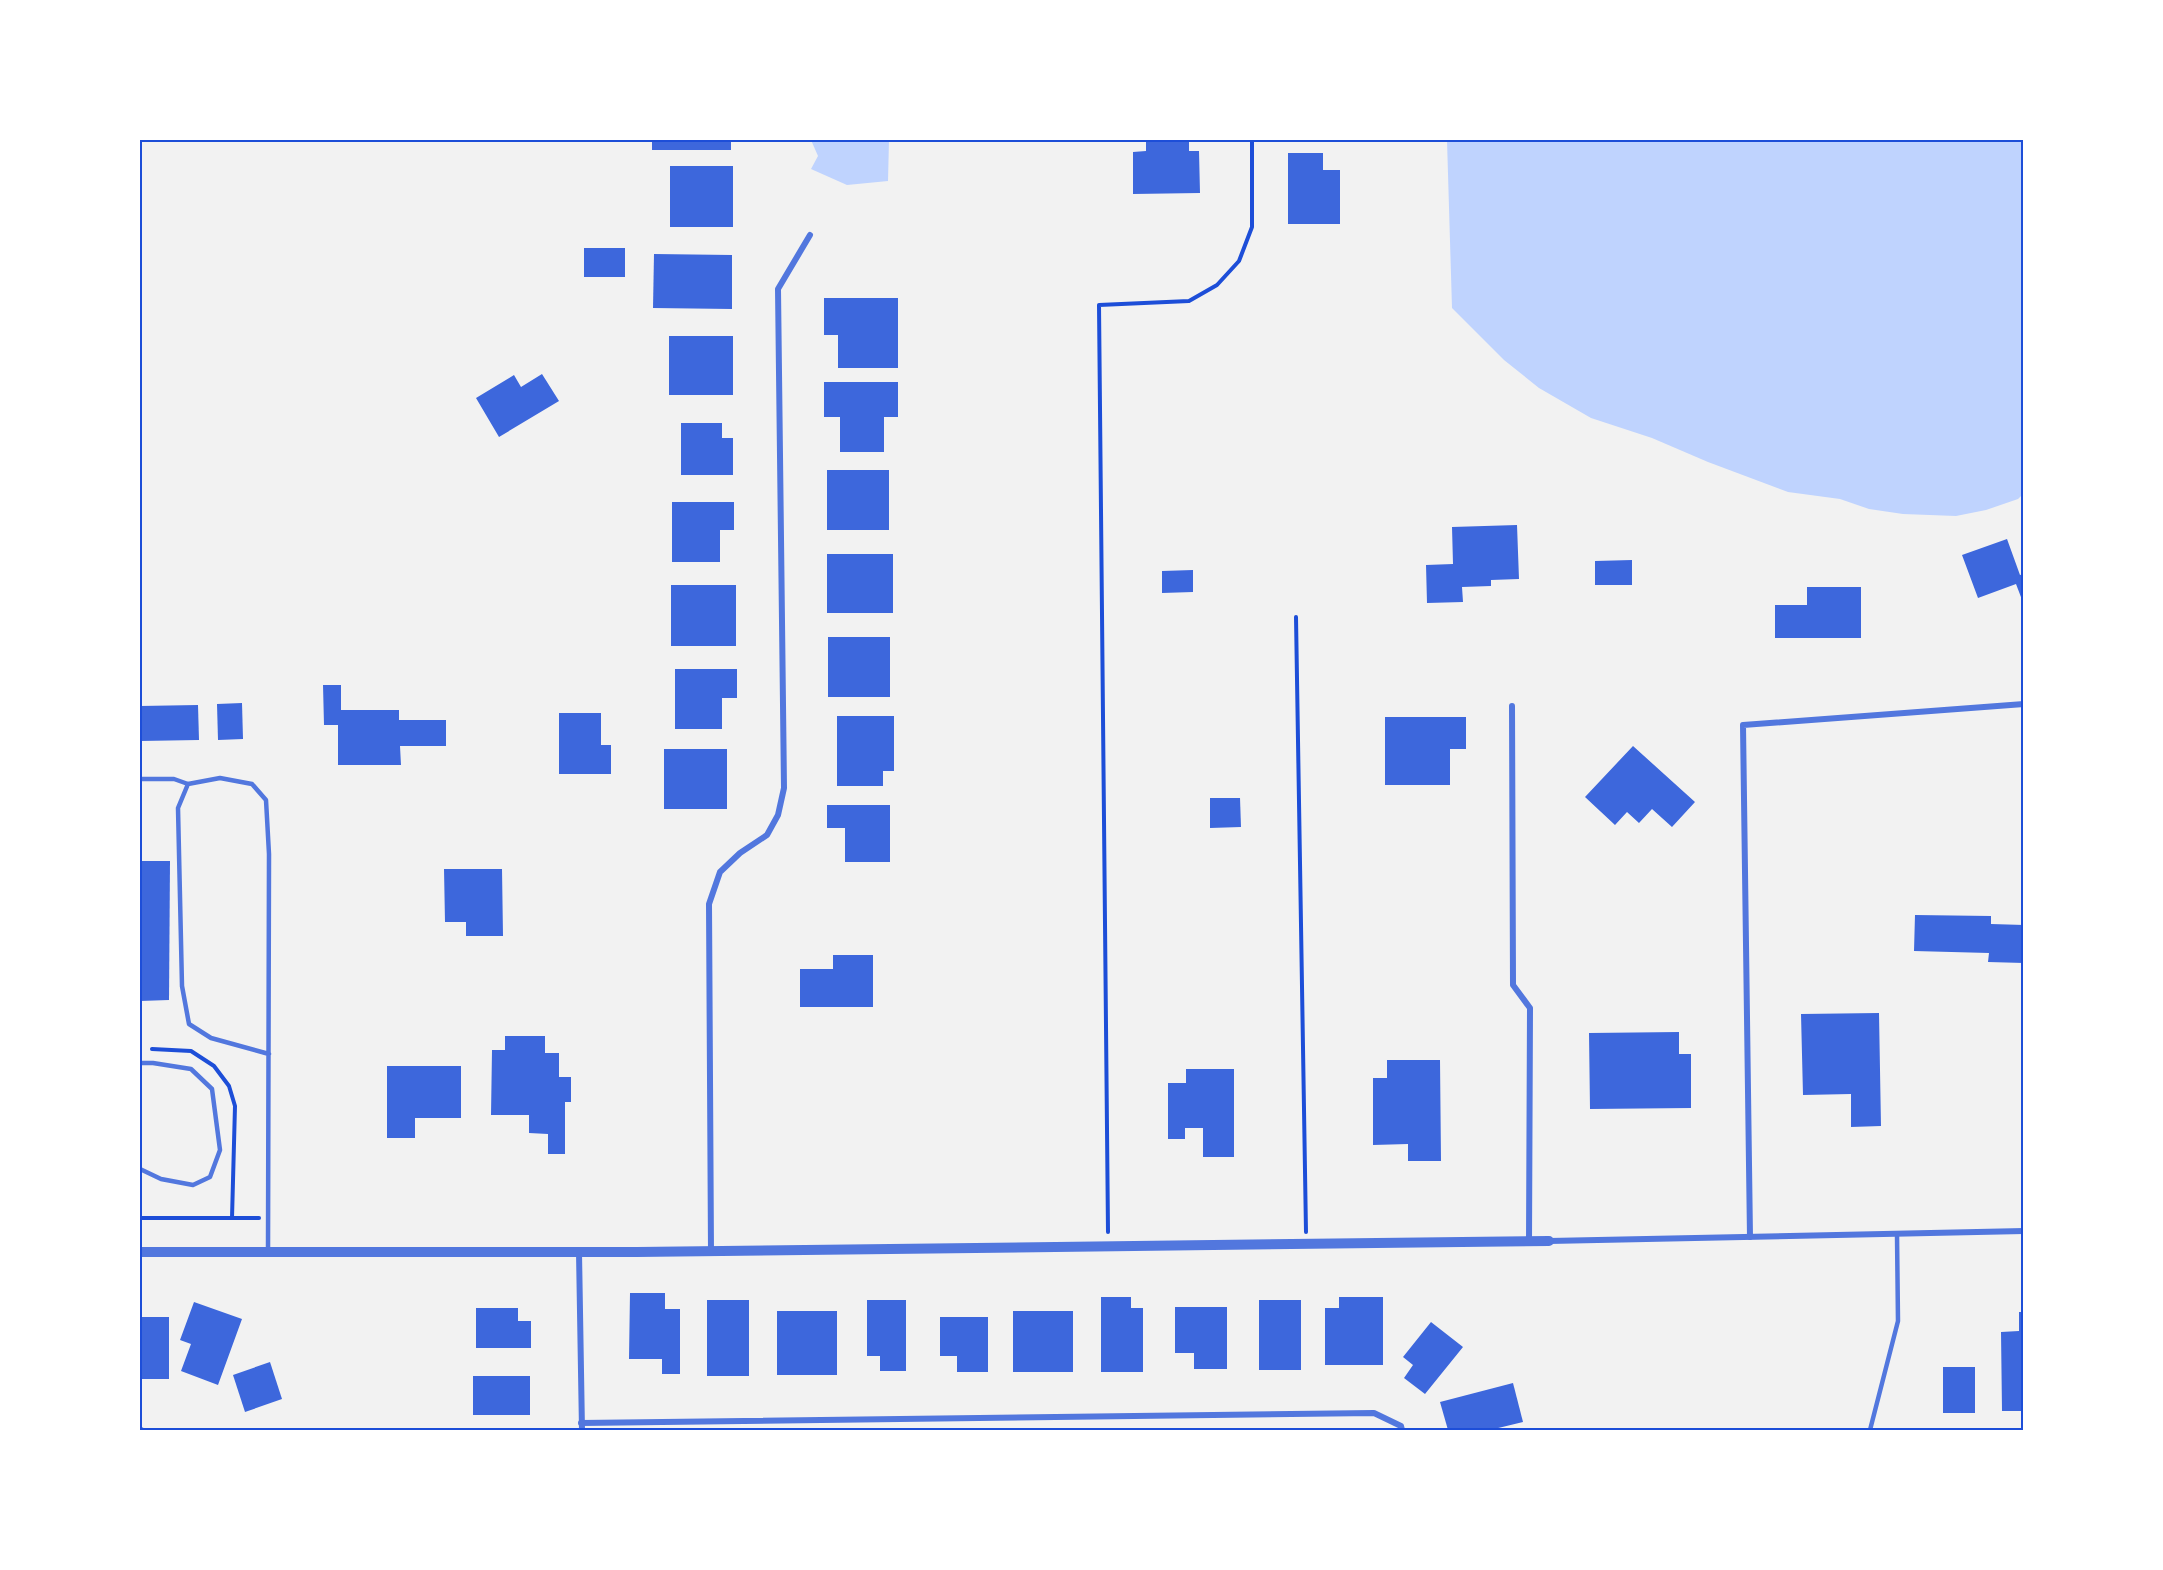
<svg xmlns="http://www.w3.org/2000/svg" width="2163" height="1570" font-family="'Public Sans',sans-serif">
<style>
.water{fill:#bfd3fe}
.building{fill:#3d67dc}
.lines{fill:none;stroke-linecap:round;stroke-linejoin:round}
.path{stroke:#1d4ed8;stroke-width:4}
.service{stroke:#5277de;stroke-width:4.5}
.minor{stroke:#5277de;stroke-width:6}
.tertiary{stroke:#5277de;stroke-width:10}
.neatline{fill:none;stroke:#1d4ed8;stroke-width:2}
</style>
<rect width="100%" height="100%" fill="#f2f2f2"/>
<g class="water">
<polygon points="811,140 889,140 888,181 847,185 811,169 818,156"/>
<polygon points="1447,140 2023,140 2023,494 2018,499 1986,510 1956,516 1903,514 1869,509 1840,499 1788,492 1708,462 1652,438 1591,418 1539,388 1504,360 1452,308"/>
</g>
<g class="building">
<rect x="652" y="140" width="79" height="10"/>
<polygon points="1146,142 1189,142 1189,151 1199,151 1200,193 1133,194 1133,152 1146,151"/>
<polygon points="1288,153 1323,153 1323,170 1340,170 1340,224 1288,224"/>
<rect x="670" y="166" width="63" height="61"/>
<rect x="584" y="248" width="41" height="29"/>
<polygon points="654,254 732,255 732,309 653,308"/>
<polygon points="824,298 898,298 898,368 838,368 838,335 824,335"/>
<rect x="669" y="336" width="64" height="59"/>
<polygon points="542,374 559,401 499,437 476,398 514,375 521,387"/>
<polygon points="824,382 898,382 898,417 884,417 884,452 840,452 840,417 824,417"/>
<polygon points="681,423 722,423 722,438 733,438 733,475 681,475"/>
<rect x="827" y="470" width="62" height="60"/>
<polygon points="672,502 734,502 734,530 720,530 720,562 672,562"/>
<polygon points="1517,525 1519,579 1491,580 1491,586 1462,587 1463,602 1427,603 1426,565 1453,564 1452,527"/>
<polygon points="2007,539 2020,575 2024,574 2024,605 2016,584 1978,598 1962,555"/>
<rect x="827" y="554" width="66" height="59"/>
<polygon points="1632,560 1632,585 1595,585 1595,561"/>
<polygon points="1193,570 1193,592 1162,593 1162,571"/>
<rect x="671" y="585" width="65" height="61"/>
<polygon points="1807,587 1861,587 1861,638 1775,638 1775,605 1807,605"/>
<rect x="828" y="637" width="62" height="60"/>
<polygon points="675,669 737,669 737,698 722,698 722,729 675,729"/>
<polygon points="323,685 341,685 341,710 399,710 399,720 446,720 446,746 400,746 401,765 338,765 338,725 324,725"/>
<polygon points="242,703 243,739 218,740 217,704"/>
<polygon points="198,705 199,740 140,741 140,706"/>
<polygon points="559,713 601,713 601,745 611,745 611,774 559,774"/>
<polygon points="837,716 894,716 894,771 883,771 883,786 837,786"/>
<polygon points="1385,717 1466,717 1466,749 1450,749 1450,785 1385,785"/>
<polygon points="1633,746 1695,802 1672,827 1652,809 1639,823 1627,812 1615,825 1585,797"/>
<rect x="664" y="749" width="63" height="60"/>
<polygon points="1210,798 1240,798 1241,827 1210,828"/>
<polygon points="827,805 890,805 890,862 845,862 845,828 827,828"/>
<polygon points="140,861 170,861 169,1000 140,1001"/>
<polygon points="444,869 502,869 503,936 466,936 466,922 445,922"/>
<polygon points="1915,915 1991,916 1991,924 2024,925 2024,963 1988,962 1989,953 1914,951"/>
<polygon points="833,955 873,955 873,1007 800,1007 800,969 833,969"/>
<polygon points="1879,1013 1881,1126 1851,1127 1851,1094 1803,1095 1801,1014"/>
<polygon points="1679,1032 1679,1054 1691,1054 1691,1108 1590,1109 1589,1033"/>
<polygon points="505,1036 545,1036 545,1053 559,1053 559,1077 571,1077 571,1102 565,1102 565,1154 548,1154 548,1134 529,1133 529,1115 491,1115 492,1050 505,1050"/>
<polygon points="1387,1060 1440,1060 1441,1161 1408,1161 1408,1144 1373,1145 1373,1078 1387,1078"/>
<polygon points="387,1066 461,1066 461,1118 415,1118 415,1138 387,1138"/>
<polygon points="1186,1069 1234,1069 1234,1157 1203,1157 1203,1128 1185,1128 1185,1139 1168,1139 1168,1083 1186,1083"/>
<polygon points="630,1293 665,1293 665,1309 680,1309 680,1374 662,1374 662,1359 629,1359"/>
<polygon points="1101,1297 1131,1297 1131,1308 1143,1308 1143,1372 1101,1372"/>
<polygon points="1339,1297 1383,1297 1383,1365 1325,1365 1325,1308 1339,1308"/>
<rect x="707" y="1300" width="42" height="76"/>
<polygon points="867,1300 906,1300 906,1371 880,1371 880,1356 867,1356"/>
<rect x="1259" y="1300" width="42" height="70"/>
<polygon points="194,1302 242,1319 218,1385 181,1371 191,1344 180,1340"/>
<polygon points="1175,1307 1227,1307 1227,1369 1194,1369 1194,1353 1175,1353"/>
<polygon points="476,1308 518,1308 518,1321 531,1321 531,1348 476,1348"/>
<rect x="777" y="1311" width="60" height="64"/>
<rect x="1013" y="1311" width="60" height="61"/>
<polygon points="2019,1312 2024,1312 2024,1411 2002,1411 2001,1332 2019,1331"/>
<rect x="140" y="1317" width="29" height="62"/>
<polygon points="940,1317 988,1317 988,1372 957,1372 957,1356 940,1356"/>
<polygon points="1431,1322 1463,1347 1425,1394 1404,1378 1413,1365 1403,1357"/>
<polygon points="270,1362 282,1399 245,1412 233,1375"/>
<rect x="1943" y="1367" width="32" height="46"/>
<rect x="473" y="1376" width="57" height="39"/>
<polygon points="1513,1383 1523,1422 1490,1430 1448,1430 1440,1402"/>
</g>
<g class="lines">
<g class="path">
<polyline points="1296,617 1306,1232"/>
<polyline points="152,1049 191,1051 214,1066 229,1086 235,1106 232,1218"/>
<polyline points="140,1218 259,1218"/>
<polyline points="1108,1232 1099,305 1189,301 1217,285 1239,261 1252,227 1252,140"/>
</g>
<g class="service">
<polyline points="140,779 174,779 188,784"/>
<polyline points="140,1063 153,1063 191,1069 212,1089 220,1150 210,1177 193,1185 161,1179 140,1169"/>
<polyline points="268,1252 269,854 266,800 252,784 220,778 188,784 178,808 182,986 189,1024 211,1038 269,1054"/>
<polyline points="1870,1430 1898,1321 1897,1234"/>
</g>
<g class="minor">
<polyline points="1512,706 1513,985 1530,1008 1529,1242"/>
<polyline points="1750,1237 1743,725 2024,704"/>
<polyline points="1549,1241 2024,1231"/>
<polyline points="579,1252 582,1430"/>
<polyline points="711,1252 709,904 720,872 740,853 767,835 778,815 784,788 778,289 810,235"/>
<polyline points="581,1423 1374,1413 1401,1426 1402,1430"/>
<polyline points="140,1430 141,1430"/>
</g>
<polyline class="tertiary" points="140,1252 637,1252 1549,1241"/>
</g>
<rect width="2163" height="1570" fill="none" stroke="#ffffff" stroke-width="282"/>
<rect x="141" y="141" width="1881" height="1288" class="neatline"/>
</svg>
